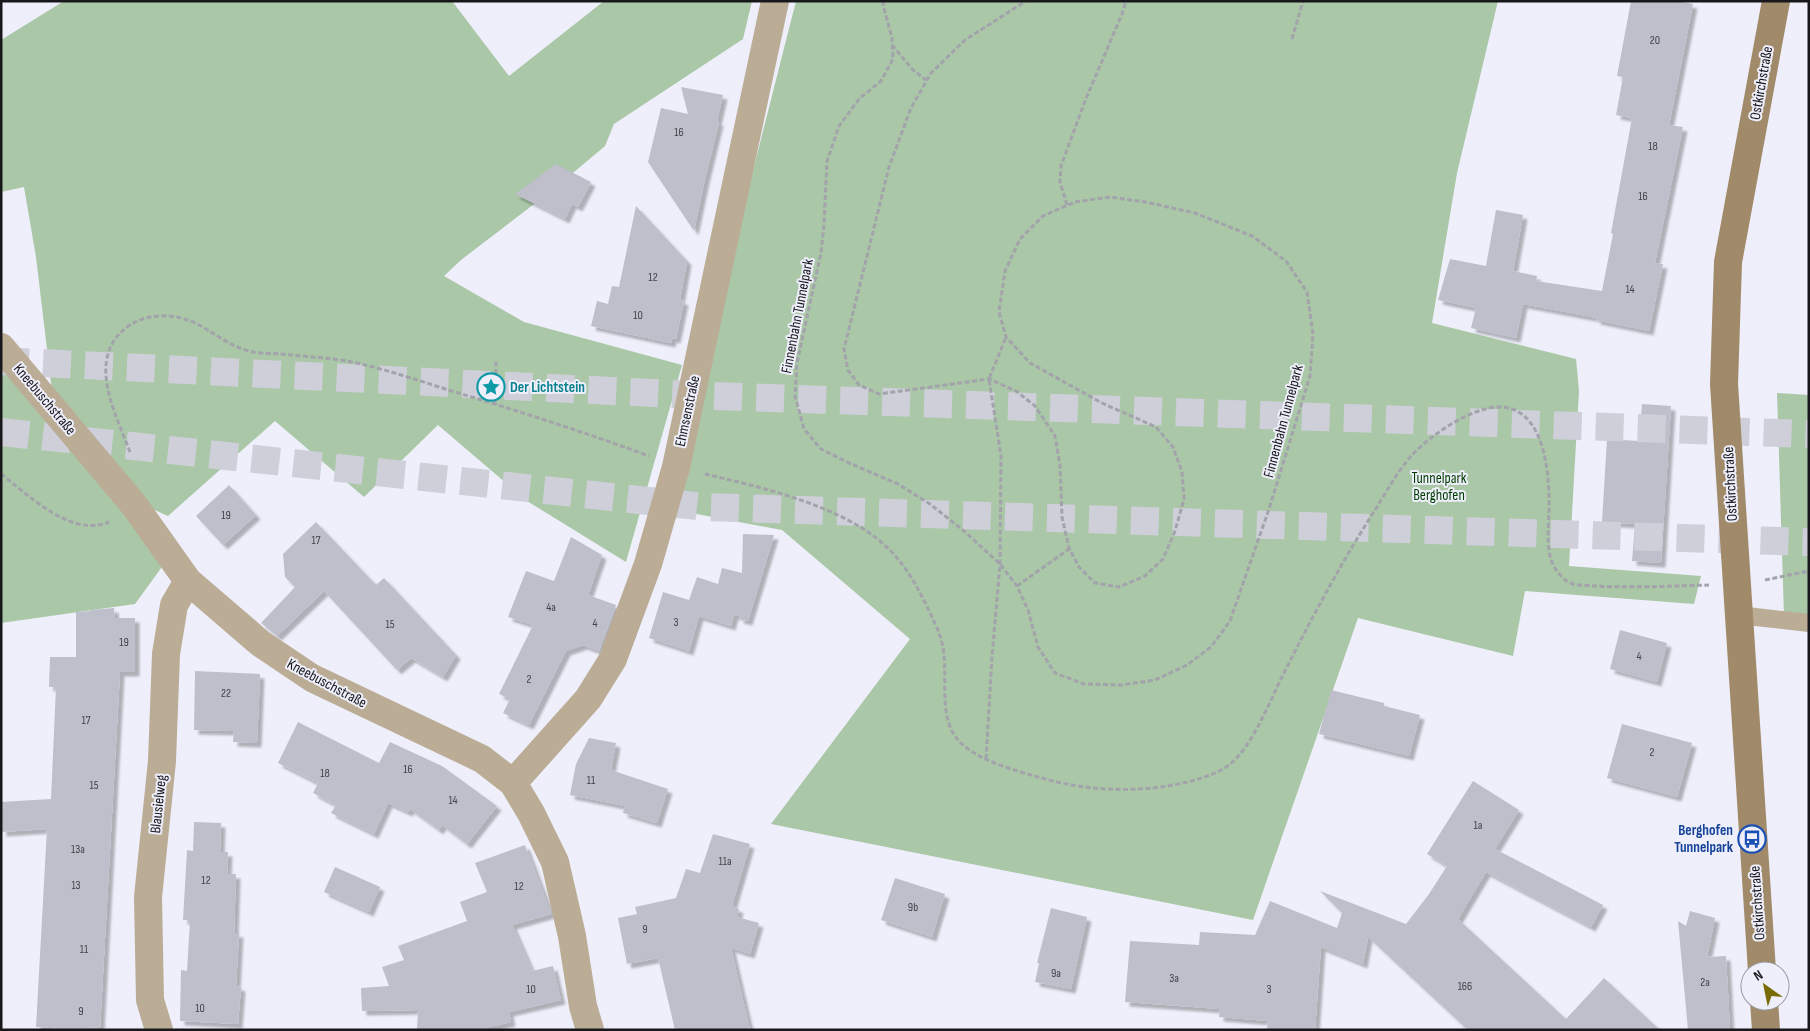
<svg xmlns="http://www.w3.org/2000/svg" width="1810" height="1031" font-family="'Sofia Sans Condensed',sans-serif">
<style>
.green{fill:#aac7a7}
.building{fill:#bebfca;filter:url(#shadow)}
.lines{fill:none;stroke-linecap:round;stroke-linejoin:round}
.highway-tunnel{stroke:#cecfd9;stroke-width:28;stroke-dasharray:28 14;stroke-linecap:butt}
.path{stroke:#a2a3ab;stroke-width:3;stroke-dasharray:5 2.5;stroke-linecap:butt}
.lane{stroke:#bbac96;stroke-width:18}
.street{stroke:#bbac96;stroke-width:28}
.secondary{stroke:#a18a69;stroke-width:28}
.labels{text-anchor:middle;stroke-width:4;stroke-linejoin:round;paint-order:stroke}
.number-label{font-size:12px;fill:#424248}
.street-label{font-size:15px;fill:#18181c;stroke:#eeeffa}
.culture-label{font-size:15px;font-weight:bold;fill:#0d838f;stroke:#eeeffa;text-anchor:start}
.park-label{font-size:15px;fill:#003e00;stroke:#eeeffa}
.transit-label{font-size:15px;font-weight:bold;fill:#164399;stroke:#eeeffa;text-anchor:end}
</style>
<defs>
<filter id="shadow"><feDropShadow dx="4.5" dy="4.5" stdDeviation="1" flood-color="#0004"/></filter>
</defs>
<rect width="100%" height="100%" fill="#eeeffa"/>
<g class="green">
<polygon points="64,1 452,1 509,76 604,1 752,1 743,39 614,124 605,146 555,188 461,260 444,276 524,322 682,365 626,562 527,501 438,425 364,497 275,421 168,516 139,503 167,560 135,604 1,623 1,347 54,408 36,257 24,187 1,192 1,40"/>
<polygon points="796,1 1498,1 1457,173 1432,323 1576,359 1579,391 1569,566 1701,576 1694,604 1525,591 1513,656 1358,618 1253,920 771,824 910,639 782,530 670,509 693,407"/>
<polygon points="1777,393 1809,395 1809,619 1784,616"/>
</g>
<g class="building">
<polygon points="1631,1 1678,1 1693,4 1669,125 1683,127 1655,263 1663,264 1649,331 1596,320 1597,318 1523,304 1516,338 1471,328 1476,308 1438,300 1450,259 1486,266 1496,210 1523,215 1513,271 1537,276 1536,281 1602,291 1613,234 1611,233 1632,118 1616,115 1623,77 1617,76"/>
<polygon points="681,87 723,95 717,121 719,122 705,179 694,231 648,162 661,108 688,114"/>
<polygon points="556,164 591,182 578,207 572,204 565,219 515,194"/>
<polygon points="636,206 687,261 680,300 684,301 676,339 672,338 671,343 591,326 597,301 608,304 612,286 619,287"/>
<polygon points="1642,404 1671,406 1661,563 1632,561 1635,524 1602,522 1607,439 1639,441"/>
<polygon points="229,485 256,515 223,545 196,516"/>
<polygon points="316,522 376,585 384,578 456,655 443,677 411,658 397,670 324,591 277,636 261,623 295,587 285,577 283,554"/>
<polygon points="743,534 774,535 748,621 739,619 740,616 734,615 731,626 699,616 689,651 649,638 663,592 689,600 697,577 718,584 722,568 742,573"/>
<polygon points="571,537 602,555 588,595 616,605 599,651 583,645 566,651 529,725 503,713 510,699 499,694 533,625 508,617 526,571 554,581"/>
<polygon points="114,608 115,618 135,618 135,672 120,672 100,1028 82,1027 82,1030 36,1027 47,829 2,832 1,802 51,799 56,687 49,687 50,657 76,657 76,612 91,611 91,610"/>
<polygon points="1620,630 1667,643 1657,682 1610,669"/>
<polygon points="195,671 260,674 257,743 233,742 234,731 194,730"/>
<polygon points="1331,690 1384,703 1384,706 1420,715 1409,756 1319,734"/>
<polygon points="298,722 379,763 390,742 442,766 497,806 467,844 442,825 439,830 410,809 408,812 388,803 374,834 331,813 336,805 313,793 318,783 278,763"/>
<polygon points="1622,724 1692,743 1677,797 1607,778"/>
<polygon points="589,738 616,743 611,770 668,789 657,823 623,813 625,806 570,795 576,764"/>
<polygon points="1473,781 1519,810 1495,849 1603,905 1591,927 1486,872 1458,919 1566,1019 1604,978 1660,1030 1468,1030 1368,937 1363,964 1321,947 1315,1030 1267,1030 1268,1021 1219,1017 1220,1009 1125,1002 1130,941 1199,945 1200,932 1255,935 1270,901 1337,928 1342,913 1320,891 1406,924 1429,894 1447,866 1427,854"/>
<polygon points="194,822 221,823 220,852 228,852 227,874 236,874 234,933 239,933 236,986 241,987 238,1024 180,1021 181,970 187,971 190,920 183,920 187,850 193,851"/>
<polygon points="713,834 750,844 732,906 739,909 737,917 759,923 750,954 731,948 750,1030 675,1030 658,958 627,964 618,918 637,914 635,907 676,898 686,869 700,873"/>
<polygon points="525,845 551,914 512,925 532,971 553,966 561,1000 509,1012 511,1022 477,1030 417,1030 418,1010 362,1011 361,988 389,986 382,967 404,960 398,946 467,921 460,902 487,892 475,863"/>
<polygon points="335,867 380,887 369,912 324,892"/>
<polygon points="895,878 945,894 932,937 881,920"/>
<polygon points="1051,908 1087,917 1071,989 1035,982 1039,963 1037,963"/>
<polygon points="1690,911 1715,918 1707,957 1726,956 1730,1030 1688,1030 1678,921 1686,926"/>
</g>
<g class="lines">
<g class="highway-tunnel">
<polyline points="1,361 714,396 1809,434"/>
<polyline points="1,432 705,507 1809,542"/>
</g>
<g class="path">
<polyline points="884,1 883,5 892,38 893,59 881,81 859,99 839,126 827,161 824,225 821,253 797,363 795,396 804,429 821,449 849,463 898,484 930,504 964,531 1000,564 1017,586 1028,610 1038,647 1055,673 1084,684 1121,685 1155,680 1187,665 1211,647 1230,621 1269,509 1310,376 1313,334 1307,292 1286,261 1252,236 1195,213 1145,202 1110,197 1075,202 1043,216 1020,239 1005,271 999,312 1006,337 1030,363 1102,403 1156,427 1173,447 1182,472 1184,499 1175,531 1163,559 1145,576 1119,587 1095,583 1079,567 1069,548 1062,517 1060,465 1055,436 1035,406 1016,391 989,379 879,394 859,385 848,370 844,349 889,167 911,108 931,73 965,40 1026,1"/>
<polyline points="1292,39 1303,1"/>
<polyline points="892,45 912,69 926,80"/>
<polyline points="1067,205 1060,182 1061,166 1085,101 1122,14 1126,1"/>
<polyline points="495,404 496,361"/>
<path d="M130 452C116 414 85 359 127 327 147 312 177 313 199 325 216 334 230 346 249 351 259 354 271 353 282 354 309 357 339 358 365 365 394 372 423 382 452 391 518 411 584 432 649 456"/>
<path d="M1 474C30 496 71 538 109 522"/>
<path d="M705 474C760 487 835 504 880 541 904 561 918 587 931 615 935 624 940 633 942 643 950 675 935 720 962 744 980 761 1014 770 1038 777 1088 792 1144 794 1195 780 1208 776 1218 773 1229 765 1253 746 1269 702 1283 675 1311 619 1341 563 1375 510 1387 491 1398 470 1413 454 1432 434 1471 408 1498 407 1541 406 1548 463 1549 495 1550 515 1546 536 1550 556 1553 567 1561 580 1573 584 1579 586 1589 585 1595 586 1633 588 1671 586 1709 585"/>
<polyline points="1765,580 1809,571"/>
<polyline points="1017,586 1069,549"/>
<polyline points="986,759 992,657 1000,564 1001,456 989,379 1006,337"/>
</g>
<polyline class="lane" points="1738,615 1809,623"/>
<g class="street">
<polyline points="1,347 134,505 188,581 260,643 312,678 482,759 513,783 531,813 555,862 572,936 583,1006 590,1030"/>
<polyline points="513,783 588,699 613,659 648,564 676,467 775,1"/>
<polyline points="159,1030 150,1000 148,897 162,761 166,654 174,605 188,581"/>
</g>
<g class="secondary">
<polyline points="1762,971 1724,384 1728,262 1776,1"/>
<polyline points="1764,1001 1766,1030"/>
</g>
</g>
<defs>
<g id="sight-ring" transform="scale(1.4375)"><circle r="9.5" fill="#eeeffa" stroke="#0f9aa8" stroke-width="1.5"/><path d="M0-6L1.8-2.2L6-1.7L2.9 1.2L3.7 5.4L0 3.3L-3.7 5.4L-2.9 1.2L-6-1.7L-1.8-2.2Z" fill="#0f9aa8"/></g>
<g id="bus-ring" transform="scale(1.4375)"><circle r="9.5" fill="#eeeffa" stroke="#1a4fb4" stroke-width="1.5"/><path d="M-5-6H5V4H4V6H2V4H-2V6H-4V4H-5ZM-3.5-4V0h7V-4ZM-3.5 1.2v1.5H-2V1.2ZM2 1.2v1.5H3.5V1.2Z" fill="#1a4fb4"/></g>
</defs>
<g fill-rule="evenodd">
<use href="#sight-ring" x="491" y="387"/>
<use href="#bus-ring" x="1752" y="839"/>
</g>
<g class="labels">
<g class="number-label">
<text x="1655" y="44">20</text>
<text x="679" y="136">16</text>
<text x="1653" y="150">18</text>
<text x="1643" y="200">16</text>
<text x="653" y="281">12</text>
<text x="1630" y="293">14</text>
<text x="638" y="319">10</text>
<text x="226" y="519">19</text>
<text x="316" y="544">17</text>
<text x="551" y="611">4a</text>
<text x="676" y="626">3</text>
<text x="595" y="627">4</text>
<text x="390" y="628">15</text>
<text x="124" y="646">19</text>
<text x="1639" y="660">4</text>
<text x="529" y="683">2</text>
<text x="226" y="697">22</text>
<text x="86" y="724">17</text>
<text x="1652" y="756">2</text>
<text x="408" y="773">16</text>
<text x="325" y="777">18</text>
<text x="591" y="784">11</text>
<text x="94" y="789">15</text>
<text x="453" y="804">14</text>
<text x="1478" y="829">1a</text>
<text x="78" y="853">13a</text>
<text x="725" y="865">11a</text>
<text x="206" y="884">12</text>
<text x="76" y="889">13</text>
<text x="519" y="890">12</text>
<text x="913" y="911">9b</text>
<text x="645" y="933">9</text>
<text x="84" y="953">11</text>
<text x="1056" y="977">9a</text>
<text x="1174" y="982">3a</text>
<text x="1705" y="986">2a</text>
<text x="1465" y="990">166</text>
<text x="531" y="993">10</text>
<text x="1269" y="993">3</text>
<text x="200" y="1012">10</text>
<text x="81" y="1015">9</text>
</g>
<g class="street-label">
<text transform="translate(1761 83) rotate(-80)" y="5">Ostkirchstraße</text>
<text transform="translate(797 316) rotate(-79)" y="5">Finnenbahn Tunnelpark</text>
<text transform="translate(45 399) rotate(50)" y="5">Kneebuschstraße</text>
<text transform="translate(687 411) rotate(-78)" y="5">Ehmsenstraße</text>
<text transform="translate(1283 421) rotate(-75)" y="5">Finnenbahn Tunnelpark</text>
<text transform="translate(1730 484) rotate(-93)" y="5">Ostkirchstraße</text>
<text transform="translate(327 683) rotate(28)" y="5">Kneebuschstraße</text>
<text transform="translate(158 804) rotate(-84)" y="5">Blausielweg</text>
<text transform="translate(1757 903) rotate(-94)" y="5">Ostkirchstraße</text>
</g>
<g class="culture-label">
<text x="510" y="392">Der Lichtstein</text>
</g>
<g class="park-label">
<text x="1439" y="483">Tunnelpark<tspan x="1439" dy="17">Berghofen</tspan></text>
</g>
<g class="transit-label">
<text x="1733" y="835">Berghofen<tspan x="1733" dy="17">Tunnelpark</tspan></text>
</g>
</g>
<rect width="1810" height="1031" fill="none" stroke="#18181c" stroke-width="5"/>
<g transform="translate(1765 986) rotate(327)"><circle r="24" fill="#eeeffa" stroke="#9899a1"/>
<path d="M0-4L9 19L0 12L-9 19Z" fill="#796b03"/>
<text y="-8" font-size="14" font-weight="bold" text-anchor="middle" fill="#18181c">N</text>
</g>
</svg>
